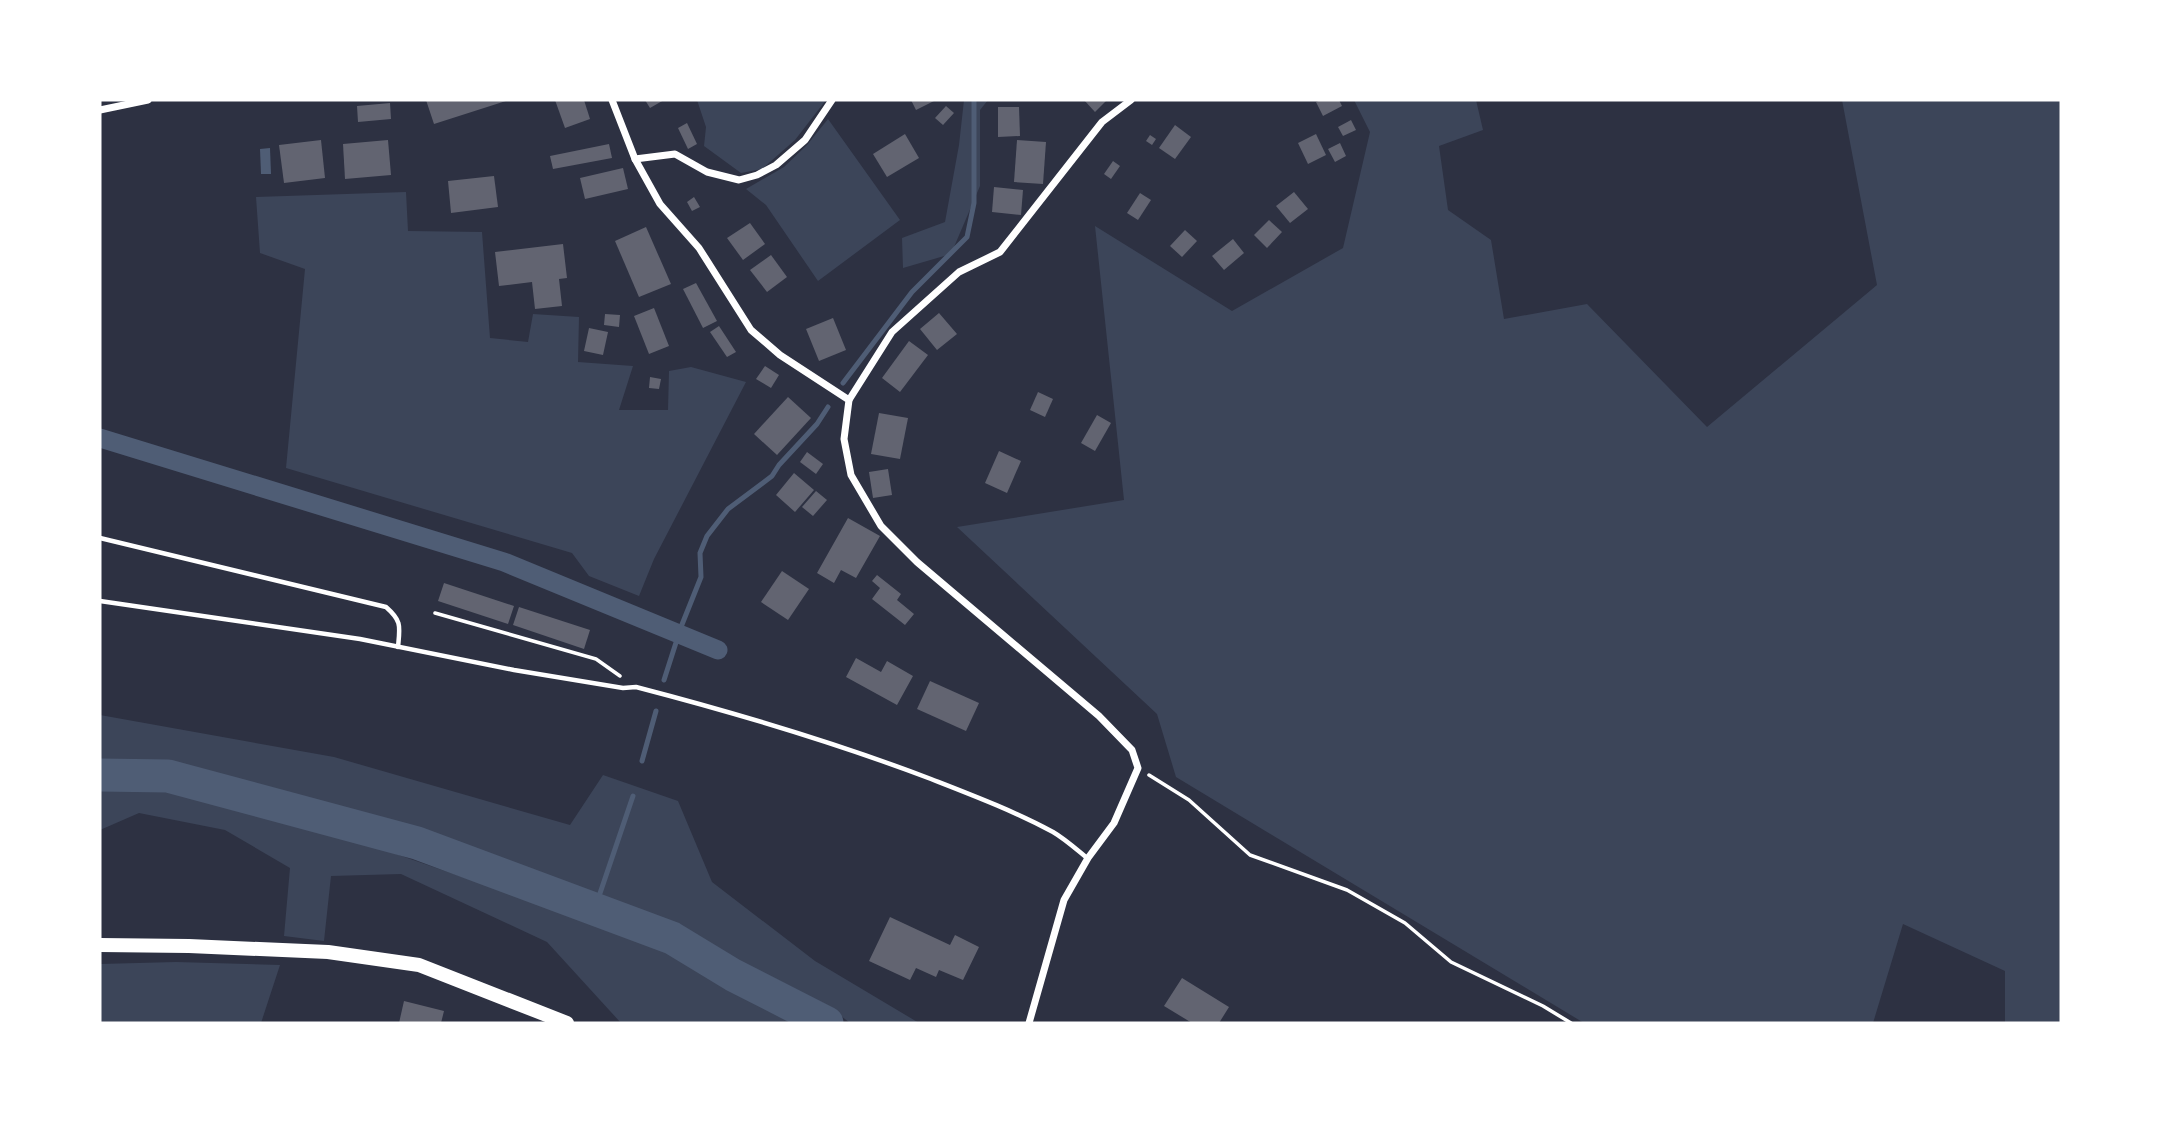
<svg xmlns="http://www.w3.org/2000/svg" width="2161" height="1123" font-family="Ubuntu,sans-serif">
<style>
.green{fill:#3c4559}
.water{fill:#4f5d75}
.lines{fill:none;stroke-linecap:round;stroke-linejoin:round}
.stream{stroke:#4f5d75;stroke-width:5}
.canal{stroke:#4f5d75;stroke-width:19}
.river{stroke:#4f5d75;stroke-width:33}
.building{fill:#626471}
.path{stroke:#fff;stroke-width:3.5}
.service{stroke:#fff;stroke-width:4.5}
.minor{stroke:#fff;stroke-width:7}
.primary{stroke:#fff;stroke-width:14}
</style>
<rect width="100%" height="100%" fill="#2d3142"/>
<g class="green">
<polygon points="697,100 826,100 795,140 762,169 741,173 704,146 706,127"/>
<polygon points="964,100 988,100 980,110 980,186 951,254 903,268 902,238 945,222 959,145"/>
<polygon points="1354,100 1476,100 1483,130 1439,146 1448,210 1491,240 1504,319 1587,304 1707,427 1877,285 1842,100 2061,100 2061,1023 2005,1023 2005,971 1903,924 1873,1023 1584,1023 1176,777 1157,714 957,527 1124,500 1095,226 1232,311 1343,248 1370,132"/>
<polygon points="828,119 900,220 818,281 766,205 746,189 784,167 807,145"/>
<polygon points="406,192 408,231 482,232 490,338 528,342 533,314 579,317 578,362 633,366 619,410 668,410 669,371 691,367 746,382 654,559 639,596 589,576 572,553 286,468 305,269 260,253 256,197"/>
<polygon points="100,715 334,757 570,825 603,775 678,801 712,882 815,961 919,1023 850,1023 827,1005 673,927 559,881 331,806 169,766 100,765"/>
<polygon points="100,783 137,784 321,828 624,933 777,1005 806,1023 621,1023 547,942 401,874 331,876 324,941 284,936 290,868 225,830 139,813 100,830"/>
<polygon points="176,962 280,965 261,1023 100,1023 100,964"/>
</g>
<polygon class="water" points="270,148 271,174 261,174 260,149"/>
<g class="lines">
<g class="stream">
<polyline points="843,383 912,292 967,237 974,203 974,100"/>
<polyline points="664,680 681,627 701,577 700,553 707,536 728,509 772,476 779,465 817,424 828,407"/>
<polyline points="642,761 656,711"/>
<polyline points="595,908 633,796"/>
</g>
<polyline class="canal" points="100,438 504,562 718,650"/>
<polyline class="river" points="100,775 168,776 417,843 672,938 733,975 827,1023"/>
</g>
<g class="building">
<polygon points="426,100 509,100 434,124"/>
<polygon points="555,100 584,100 590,119 565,128"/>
<polygon points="645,100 664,100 650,108"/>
<polygon points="911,100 936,100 916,110"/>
<polygon points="1084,100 1107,100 1095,112"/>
<polygon points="1321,100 1339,100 1342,106 1323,116 1316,102"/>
<polygon points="390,103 391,119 358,122 357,106"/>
<polygon points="946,106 954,113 943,125 935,118"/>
<polygon points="998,107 1019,107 1020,136 998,137"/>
<polygon points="1351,120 1356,130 1343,136 1338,127"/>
<polygon points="687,123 697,144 688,149 678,128"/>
<polygon points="1175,125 1191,137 1175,159 1159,148"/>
<polygon points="905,134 919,158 887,177 873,154"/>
<polygon points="1316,134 1326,155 1308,164 1298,143"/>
<polygon points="1150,135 1156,139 1152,145 1146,141"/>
<polygon points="321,140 325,178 284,183 279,145"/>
<polygon points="388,140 391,175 345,179 343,144"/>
<polygon points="1017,140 1046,142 1043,184 1014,182"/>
<polygon points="1340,143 1346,156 1335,162 1328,149"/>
<polygon points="609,144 612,158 553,169 550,156"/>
<polygon points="1113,161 1120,166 1111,179 1104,174"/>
<polygon points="623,168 628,189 585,199 580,178"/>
<polygon points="494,176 498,207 451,213 448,181"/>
<polygon points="994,187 1023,190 1021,215 992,212"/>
<polygon points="1294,192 1308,209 1290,223 1276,206"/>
<polygon points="1140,193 1151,200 1138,220 1127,213"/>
<polygon points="694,197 700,207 692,211 687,202"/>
<polygon points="1269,220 1282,232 1267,248 1254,235"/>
<polygon points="750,223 765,244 743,260 727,238"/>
<polygon points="646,227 671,284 639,297 615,241"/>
<polygon points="1185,230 1197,241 1182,257 1170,246"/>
<polygon points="1233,239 1244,253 1224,270 1212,256"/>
<polygon points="563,244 567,278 559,279 562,306 535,309 532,282 499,286 495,252"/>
<polygon points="771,255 787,277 767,292 750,270"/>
<polygon points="696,283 717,321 703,328 683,289"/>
<polygon points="654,308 669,346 649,354 634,316"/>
<polygon points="939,313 957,334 937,350 920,329"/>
<polygon points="605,314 620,315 619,327 604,325"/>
<polygon points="833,318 846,350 819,361 806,329"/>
<polygon points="719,326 736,352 727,357 710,332"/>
<polygon points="589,328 608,332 603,355 584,351"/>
<polygon points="909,341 928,355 900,392 882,378"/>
<polygon points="765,366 779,375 771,388 756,379"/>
<polygon points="650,377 661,379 659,389 649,388"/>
<polygon points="1038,392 1053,399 1045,417 1030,410"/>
<polygon points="788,397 811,418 777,455 754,434"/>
<polygon points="879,413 908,418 900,459 871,454"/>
<polygon points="1097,415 1111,423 1095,451 1081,443"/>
<polygon points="999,451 1021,461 1007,493 985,483"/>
<polygon points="807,452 823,464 816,474 800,462"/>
<polygon points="888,469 892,495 873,498 869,472"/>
<polygon points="794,473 814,490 795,512 776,495"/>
<polygon points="816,491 827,500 813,516 802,507"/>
<polygon points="848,518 880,536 856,578 841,570 834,583 817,573"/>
<polygon points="782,571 809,589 788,620 761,602"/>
<polygon points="877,575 901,594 897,600 914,614 905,625 872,599 880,588 872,581"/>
<polygon points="444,583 514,606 508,624 438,601"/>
<polygon points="519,607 590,630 584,649 513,625"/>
<polygon points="856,658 881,672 887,661 913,676 897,705 846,677"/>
<polygon points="930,681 979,703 966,731 917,709"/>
<polygon points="890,917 950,945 955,935 979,947 963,980 939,970 936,977 916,968 910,980 869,961"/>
<polygon points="1182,978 1229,1007 1219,1023 1192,1023 1164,1006"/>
<polygon points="404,1001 444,1011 441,1023 399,1023"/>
</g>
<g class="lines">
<g class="path">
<polyline points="435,613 596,659 620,676"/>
<polyline points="1149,775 1189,800 1250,855 1347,890 1405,923 1451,962 1543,1006 1571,1023"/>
</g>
<g class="service">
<path d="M100 538 386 607C402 621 400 626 398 647"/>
<path d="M100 601 360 639 514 670 623 688 636 687C736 713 834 742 931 779 972 795 1014 811 1053 832 1065 839 1076 849 1087 858"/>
</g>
<g class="minor">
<polyline points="612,100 635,159 660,204 699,248 751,330 780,355 849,400 844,439 851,475 881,526 917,562 1099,716 1132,750 1138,768 1114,823 1088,858 1064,900 1029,1023"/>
<polyline points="100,110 148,100"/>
<polyline points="635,159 675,154 707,172 739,180 757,175 776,165 805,140 832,100"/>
<polyline points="849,400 892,332 959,272 1000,252 1102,122 1131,100"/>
</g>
<polyline class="primary" points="100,945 189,946 328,952 419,965 567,1023"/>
</g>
<rect width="2161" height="1123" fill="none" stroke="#ffffff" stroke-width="203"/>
</svg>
